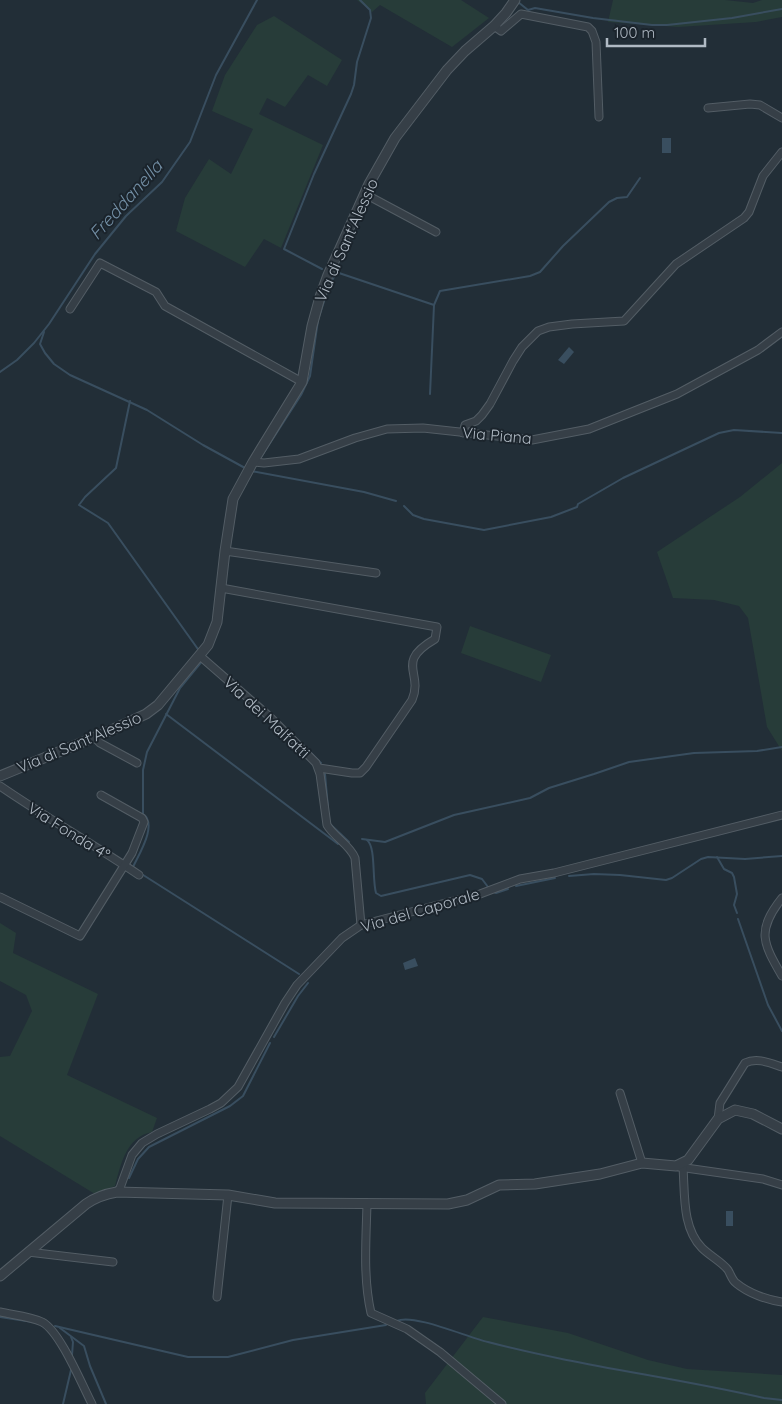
<svg xmlns="http://www.w3.org/2000/svg" width="782" height="1404" font-family="Quicksand,sans-serif">
<style>
.green{fill:#273c39}
.water{fill:#394e5f}
.lines{fill:none;stroke-linecap:round;stroke-linejoin:round}
.stream{stroke:#394e5f;stroke-width:2}
.minor-casing{stroke:#535d65;stroke-width:9}
.tertiary-casing{stroke:#535d65;stroke-width:11}
.minor{stroke:#363f47;stroke-width:7}
.tertiary{stroke:#363f47;stroke-width:9}
.labels{text-anchor:middle;stroke-width:4;stroke-linejoin:round;paint-order:stroke}
.street-label{font-size:16px;fill:#b0bac4;stroke:#1b242c}
.water-label{font-size:18px;font-style:italic;fill:#738fa5;stroke:#1b242c}
</style>
<rect width="100%" height="100%" fill="#222e37"/>
<g class="green">
<polygon points="357,0 461,0 489,18 452,47 380,5 372,12"/>
<polygon points="613,0 725,0 753,3 762,0 782,0 782,17 756,22 678,27 608,22"/>
<polygon points="274,16 342,60 327,86 308,75 285,107 267,98 259,114 323,145 281,248 264,239 245,267 176,231 185,198 209,159 231,174 253,129 212,111 225,75 257,25"/>
<polygon points="782,463 782,751 767,727 748,618 739,606 714,600 673,598 657,552 740,497"/>
<polygon points="470,626 551,655 541,682 461,653"/>
<path d="M0 923 16 933 13 953 98 994 67 1075 157 1118 152 1132C126 1137 121 1164 115 1186L95 1194 0 1136V1057L10 1056 32 1011 26 995 0 981Z"/>
<polygon points="483,1317 568,1333 648,1360 687,1369 782,1375 782,1404 426,1404 425,1393"/>
</g>
<g class="water">
<rect x="662" y="138" width="9" height="15"/>
<polygon points="569,347 574,352 564,364 558,360"/>
<polygon points="415,958 418,966 405,970 403,963"/>
<rect x="726" y="1211" width="7" height="15"/>
</g>
<g class="lines">
<g class="stream">
<polyline points="518,2 528,10 535,8 593,18 652,25 667,25 732,18 782,9"/>
<polyline points="322,269 284,249 314,174 351,94 354,85 357,62 371,18 370,10 360,0"/>
<polyline points="333,274 335,275 336,272 434,305"/>
<polyline points="44,332 40,344 45,353 54,364 70,375 147,410 203,445 245,468"/>
<polyline points="0,372 17,360 34,343 49,324 95,254 126,216 162,182 190,142 216,75 257,0"/>
<polyline points="430,394 434,305 440,291 530,276 540,272 563,246 609,202 617,198 627,197 640,178"/>
<polyline points="130,401 116,468 85,497 79,505 108,523 200,652"/>
<polyline points="261,457 301,395 310,376 318,320 329,286 335,275"/>
<polyline points="251,471 364,492 396,501"/>
<polyline points="404,506 413,515 424,519 484,530 551,517 577,507 578,504 623,478 719,433 734,430 782,433"/>
<polyline points="166,714 338,844"/>
<polyline points="298,740 321,763"/>
<polyline points="325,774 328,808"/>
<polyline points="329,823 349,842"/>
<polyline points="362,839 385,842 454,815 530,798 549,788 594,774 629,762 694,753 757,751 782,747"/>
<path d="M367 840C376 847 372 879 376 893L381 896 470 875 482 879 488 887"/>
<polyline points="717,857 724,869 732,873 734,877 737,894 734,905 737,913"/>
<path d="M133 867C139 854 158 824 143 814V770L147 752 180 688 203 660"/>
<polyline points="140,873 299,974"/>
<polyline points="569,876 594,874 620,875 666,880 672,878 701,859 708,857 745,859 782,856"/>
<polyline points="516,886 555,878"/>
<polyline points="494,892 496,893 508,889"/>
<polyline points="738,919 768,1005 782,1031"/>
<polyline points="274,1037 298,996 308,983"/>
<polyline points="129,1178 138,1159 149,1147 230,1106 243,1096 270,1043"/>
<polyline points="0,1317 33,1322"/>
<path d="M397 1321C413 1313 469 1338 488 1342 579 1366 673 1377 764 1398L782 1400"/>
<polyline points="55,1326 188,1357 228,1357 293,1340 386,1325"/>
<polyline points="60,1328 84,1346 90,1366 106,1404"/>
<polyline points="71,1337 73,1342 72,1355"/>
<polyline points="63,1404 71,1370"/>
</g>
<g class="minor-casing">
<g id="minor">
<polyline points="494,26 501,31 521,14 588,27 592,31 596,42 599,117"/>
<polyline points="708,108 750,104 760,105 782,118"/>
<polyline points="365,194 436,232"/>
<polyline points="70,309 100,263 156,292 165,306 302,382"/>
<polyline points="463,433 465,425 476,421 482,415 490,404 513,361 522,347 538,331 549,327 572,324 624,321 676,264 744,218 749,212 763,176 782,152"/>
<polyline points="253,462 264,463 299,459 355,438 387,429 423,428 532,440 589,429 677,394 758,350 782,332"/>
<polyline points="225,551 376,573"/>
<path d="M221 588 437 627 435 639C394 663 424 672 412 700L366 767 360 773H352L319 768"/>
<path d="M200 656 270 717 316 763 320 774 327 825C334 837 350 845 355 858L361 925"/>
<polyline points="94,737 100,743 137,763"/>
<path d="M0 786C45 817 93 844 139 875"/>
<polyline points="0,897 80,936 132,853 144,822 142,818 101,795"/>
<path d="M782 898C756 931 763 943 782 976"/>
<polyline points="620,1093 642,1163"/>
<path d="M718 1119 720 1103 745 1063C757 1057 770 1063 782 1067"/>
<polyline points="679,1167 763,1179 782,1185"/>
<path d="M683 1168C685 1194 682 1228 702 1248 710 1256 722 1262 728 1270 731 1275 732 1280 736 1283 748 1293 767 1300 782 1302"/>
<polyline points="117,1192 120,1188 132,1155 142,1143 157,1134 210,1109 221,1103 238,1087 285,1003 297,985 342,938 361,925 480,894 520,879 554,873 782,815"/>
<path d="M367 1204C366 1240 363 1278 371 1313L407 1329 440 1352 502 1404"/>
<polyline points="28,1252 113,1262"/>
<polyline points="217,1297 228,1195"/>
<path d="M0 1312C13 1315 29 1316 42 1322 60 1331 82 1385 92 1404"/>
</g>
</g>
<g class="tertiary-casing">
<g id="tertiary">
<polyline points="0,776 107,732 146,714 158,705 208,645 217,622 225,551 233,499 253,462 302,382 312,326 320,297 328,275 369,184 395,138 447,70 465,51 494,26 506,13 515,0"/>
<path d="M0 1276 86 1204C96 1197 105 1194 117 1192L228 1195 275 1203 448 1204 467 1200 499 1185 535 1184 600 1174 642 1163 676 1166 688 1160 718 1119 735 1110 753 1114 782 1129"/>
</g>
</g>
<use href="#minor" class="minor"/>
<use href="#tertiary" class="tertiary"/>
</g>
<g class="labels">
<g class="street-label">
<text transform="translate(346 240) rotate(-66)" y="6">Via di Sant'Alessio</text>
<text transform="translate(497 435) rotate(5)" y="6">Via Piana</text>
<text transform="translate(267 717) rotate(43)" y="6">Via dei Malfatti</text>
<text transform="translate(79 742) rotate(-23)" y="6">Via di Sant'Alessio</text>
<text transform="translate(69 831) rotate(32)" y="6">Via Fonda 4°</text>
<text transform="translate(420 910) rotate(-16)" y="6">Via del Caporale</text>
</g>
<g class="water-label">
<text transform="translate(126 200) rotate(-48)" y="6">Freddanella</text>
</g>
</g>
<path d="M607 38v8h98v-8" fill="none" stroke="#b0bac4" stroke-width="2.5"/>
<text x="614" y="38" font-size="15" fill="#b0bac4" stroke="#1b242c" stroke-width="4" paint-order="stroke">100 m</text>
</svg>
